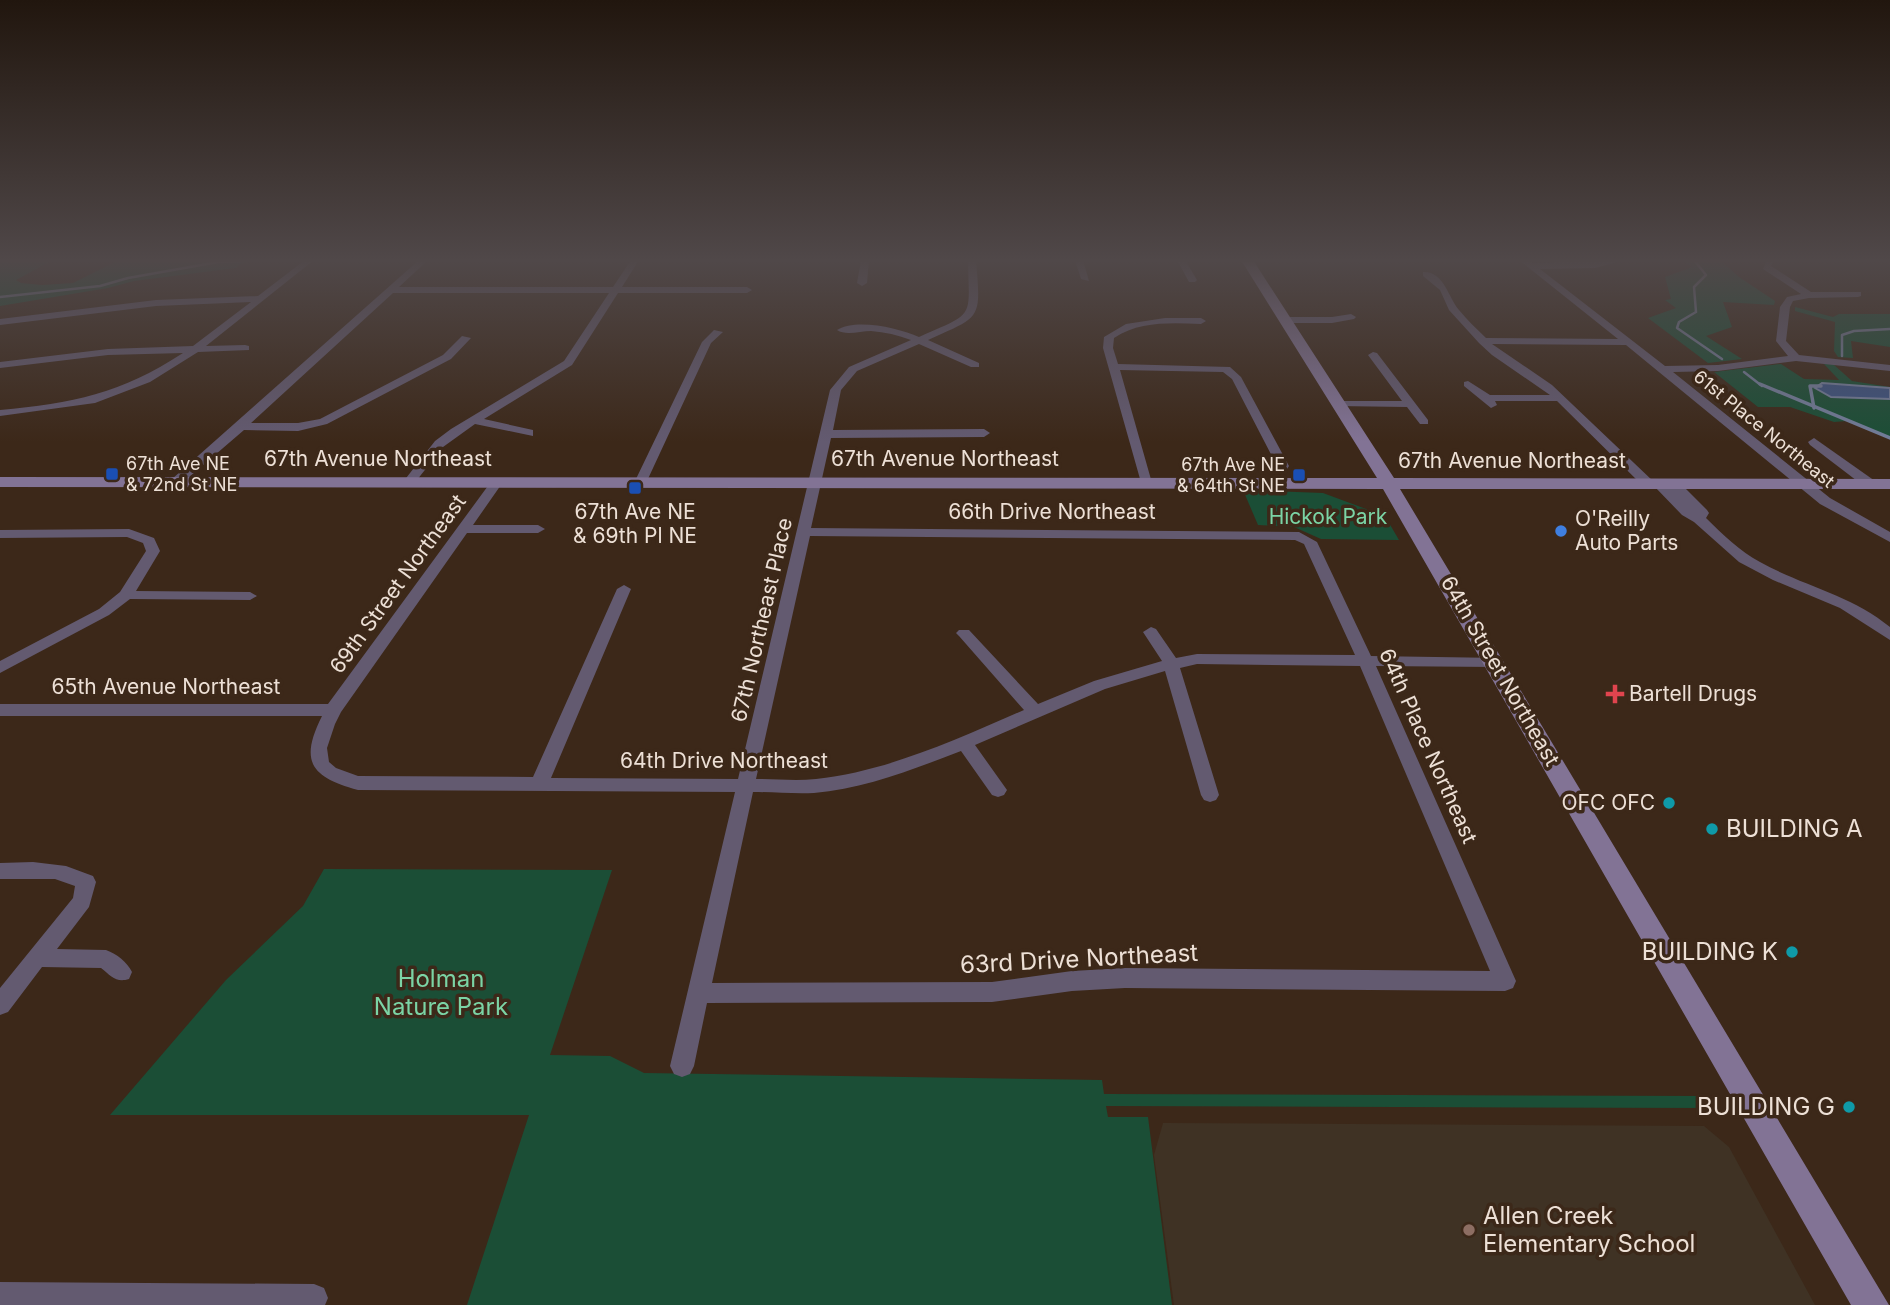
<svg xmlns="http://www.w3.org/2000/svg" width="1890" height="1305" font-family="Inter,sans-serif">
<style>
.education{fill:#3f3224}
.green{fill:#1b4e36}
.water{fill:#3d5380;stroke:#727d9a;stroke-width:2}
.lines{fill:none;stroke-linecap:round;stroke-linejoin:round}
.stream-far1{stroke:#727d9a;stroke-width:2.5}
.stream{stroke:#727d9a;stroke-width:3.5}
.street{fill:#635a70;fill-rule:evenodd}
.secondary{fill:#827395;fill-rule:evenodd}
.transit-dot{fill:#1a4fb4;stroke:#3c2819;stroke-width:2.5}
.shop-dot{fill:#3f7fe0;stroke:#3c2819;stroke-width:2.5}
.health-dot{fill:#e0444e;stroke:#3c2819;stroke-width:2.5}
.culture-dot{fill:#0f9aa8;stroke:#3c2819;stroke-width:2.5}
.education-dot{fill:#8d6e63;stroke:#3c2819;stroke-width:2.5}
.labels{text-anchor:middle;stroke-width:7;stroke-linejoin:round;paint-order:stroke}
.far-street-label{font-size:18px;fill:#ede0d6;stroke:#3c2819}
.far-poi-label{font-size:18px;fill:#ede0d6;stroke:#3c2819;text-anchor:start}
.street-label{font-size:21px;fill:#ede0d6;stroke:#3c2819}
.poi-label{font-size:21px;fill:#ede0d6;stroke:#3c2819;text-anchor:start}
.park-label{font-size:21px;fill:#7bd4a5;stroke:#3c2819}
.near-poi-label{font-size:24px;fill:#ede0d6;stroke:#3c2819;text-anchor:start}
.near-street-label{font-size:24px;fill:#ede0d6;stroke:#3c2819}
.near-park-label{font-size:24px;fill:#7bd4a5;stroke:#3c2819}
</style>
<rect width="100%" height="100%" fill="#3c2819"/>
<polygon class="education" points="1163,1123 1704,1126 1729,1147 1815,1305 1174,1305 1154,1155"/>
<g class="green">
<path d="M0 260H53L16 280 21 283 42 285 73 283 119 260H293C276 264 250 254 236 268L134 281 108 288 0 306Z"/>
<polygon points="1682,260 1720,260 1739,277 1775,301 1774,305 1723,302 1732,327 1706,336 1742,359 1708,363 1648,318 1676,308 1665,300 1671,299 1665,277 1692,267"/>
<polygon points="1795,307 1833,317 1839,314 1890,314 1890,347 1851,341 1853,358 1838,357 1834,351 1835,322 1795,311"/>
<polygon points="1781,364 1804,379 1839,380 1824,364 1833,364 1852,381 1890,387 1890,437 1847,421 1834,422 1790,407 1758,407 1714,372"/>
<polygon points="1243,490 1323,493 1385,516 1399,540 1321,539 1294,527 1258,525"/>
<polygon points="324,869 612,870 550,1055 610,1056 644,1073 1102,1080 1104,1094 1705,1096 1711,1108 1106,1106 1108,1117 1148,1117 1172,1305 467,1305 529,1115 110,1115 226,980 303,906"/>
</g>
<polygon class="water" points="1822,383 1890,388 1890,399 1831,397 1815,388"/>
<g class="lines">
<g class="stream-far1">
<polyline points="1694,260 1706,275 1694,287 1696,312 1679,322 1677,328 1722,359"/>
<polyline points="0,297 100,286 128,278 218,262 268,260"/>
<polyline points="1842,356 1842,335 1854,331 1890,329"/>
<polyline points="1744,372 1762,386"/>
</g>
<g class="stream">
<polyline points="1760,384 1890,438"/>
<polyline points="1814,408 1810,386 1821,386"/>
</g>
<g class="street">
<path d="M305 260H314L206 346 245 345 249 346V350L198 352 150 382 95 403 0 416V410C73 403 120 394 183 353L108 355 0 368V362L108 349 193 346 251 302 156 306 0 325V319L156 300 258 296Z"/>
<polygon points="419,260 428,260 399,287 613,287 631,260 639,260 622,287 747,287 752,290 747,293 618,293 572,365 484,419 533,430 533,436 475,424 443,447 413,485 409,486 403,482 435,441 451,429 564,361 609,293 393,293 251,423 298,423 320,419 443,355 462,336 471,338 451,359 327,424 298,431 244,430 180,485 172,485 172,479"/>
<polygon points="861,260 869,260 867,283 862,286 857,283"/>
<path d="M968 260H976C981 320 982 316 928 340L979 363V367H971L919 344 857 371 841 390 833 430 984 429 990 433 984 437 831 438 811 528 1299 532 1317 542 1371 656 1501 658 1503 662 1495 667 1376 666 1516 981 1513 988 1505 991 1125 988 1072 991 992 1002 707 1003 694 1066 690 1074 682 1077 674 1074 670 1066 735 792 358 790C311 777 299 762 322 716H0V704H328L493 479 497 478 503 482 473 525H538L545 529 538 533H467L341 712 335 724 327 748 329 762 336 768 358 776 533 777 617 589 624 585 631 589 551 778 738 779 830 390 849 367 911 340C898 335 885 332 871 331 860 331 846 336 837 330 856 318 899 328 919 337 976 312 969 320 968 260ZM810 536 1295 540 1304 544 1355 655 1197 654 1176 658 1156 629 1151 627 1143 632 1162 661 1094 681 1038 704 969 630H959L956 633 959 636 1024 710C957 739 889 771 816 779 796 781 776 779 756 779ZM1197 664 1360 666 1490 971 1125 968 1072 971 992 982 712 983 753 792C773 792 794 794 814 793 864 789 914 769 961 751L992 795 998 797 1004 795 1007 790 975 745 1105 689 1165 671 1201 795 1204 800 1210 802 1216 800 1219 795 1180 668Z"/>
<polygon points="1075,260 1083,260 1089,281 1081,279"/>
<polygon points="1177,260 1185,260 1197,280 1195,282 1189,282"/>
<path d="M1519 260H1528L1533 263 1625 260 1595 268 1540 269 1665 366 1718 365 1788 356 1776 341 1780 307 1787 297 1801 294 1763 269 1767 260H1775L1771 266 1811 292H1861V296L1858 297 1809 298 1793 301 1790 307 1786 341 1799 355 1890 365V371L1796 361 1718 371 1673 372 1830 498 1890 532V542L1820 504 1626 345 1492 344 1552 385 1654 482 1659 480 1668 485V481H1678L1707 510 1709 513 1706 518C1723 535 1740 551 1760 562 1803 586 1852 595 1890 627V640L1840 608 1773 580 1739 562 1694 522 1682 515 1654 486 1644 487 1557 401H1495L1497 405 1491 408 1464 386V382L1468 381 1490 395H1550L1492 355 1479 343 1449 310 1440 290 1423 276V272C1444 271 1448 297 1459 310 1467 320 1477 329 1486 338L1618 339Z"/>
<polygon points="1351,314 1356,317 1354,319 1332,323 1284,323 1279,320 1284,317 1332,317"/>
<path d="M1165 318H1201L1206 321 1201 324C1170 323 1140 321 1114 338L1113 348 1118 364 1230 367 1241 377 1289 466 1287 469H1279L1277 466 1232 379 1223 372 1120 370 1152 483 1150 486H1142L1103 348 1104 337 1126 324Z"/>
<polygon points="714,330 723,332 711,343 647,481 641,485 637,484 635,481 702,342"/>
<polygon points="1373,352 1377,353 1428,420 1428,424 1420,424 1407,407 1336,406 1334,404 1340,401 1402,401 1368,355"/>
<polygon points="1814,438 1875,481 1875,487 1865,487 1810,445 1808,442"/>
<polygon points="129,529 154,538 160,551 136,591 250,592 257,596 250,600 130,599 109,615 0,673 0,661 99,609 120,592 146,551 143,543 127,537 0,538 0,530"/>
<path d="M33 862 66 866 93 876 96 882 89 907 57 949 106 950C117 954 127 962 132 972L129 979C116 983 111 976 101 968L42 967 8 1012 0 1015V988L73 898 75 886 55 879H0V863Z"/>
<polygon points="0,1282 314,1284 324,1288 328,1298 325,1305 0,1305"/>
</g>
<polygon class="secondary" points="1241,260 1253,260 1394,478 1890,479 1890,489 1400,489 1889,1305 1851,1305 1383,489 0,487 0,477 1377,478"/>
</g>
<linearGradient id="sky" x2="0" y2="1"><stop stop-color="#21160e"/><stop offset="0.59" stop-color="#504849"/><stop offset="1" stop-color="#504849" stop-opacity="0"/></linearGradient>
<rect width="1890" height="442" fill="url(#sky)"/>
<g class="transit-dot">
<rect x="105" y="467" width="14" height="14" rx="3.5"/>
<rect x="1292" y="468" width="14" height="14" rx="3.5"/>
<rect x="628" y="481" width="14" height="14" rx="3.5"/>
</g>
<circle class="shop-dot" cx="1561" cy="531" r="7"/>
<path class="health-dot" d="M1611.5 683.5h7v7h7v7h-7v7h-7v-7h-7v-7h7z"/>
<g class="culture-dot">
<circle cx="1669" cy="803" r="7"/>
<circle cx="1712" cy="829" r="7"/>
<circle cx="1792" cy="952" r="7"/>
<circle cx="1849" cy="1107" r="7"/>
</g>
<circle class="education-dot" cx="1469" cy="1230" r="7"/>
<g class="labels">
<g class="far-street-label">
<text transform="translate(1764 429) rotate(39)" y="6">61st Place Northeast</text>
</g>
<g class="far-poi-label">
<text x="126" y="470">67th Ave NE<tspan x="126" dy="21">&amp; 72nd St NE</tspan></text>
<text x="1285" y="471" text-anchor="end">67th Ave NE<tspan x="1285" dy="21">&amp; 64th St NE</tspan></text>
</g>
<g class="street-label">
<text x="378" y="466">67th Avenue Northeast</text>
<text x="945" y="466">67th Avenue Northeast</text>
<text x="1512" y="468">67th Avenue Northeast</text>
<text x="1052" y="519">66th Drive Northeast</text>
<text transform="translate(398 584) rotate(-54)" y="7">69th Street Northeast</text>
<text transform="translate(762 620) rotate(-77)" y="7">67th Northeast Place</text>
<text transform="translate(1500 671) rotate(60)" y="7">64th Street Northeast</text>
<text x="166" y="694">65th Avenue Northeast</text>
<text transform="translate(1428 746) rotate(66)" y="7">64th Place Northeast</text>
<text x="724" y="768">64th Drive Northeast</text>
</g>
<g class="poi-label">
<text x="635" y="519" text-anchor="middle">67th Ave NE<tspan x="635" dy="24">&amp; 69th Pl NE</tspan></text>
<text x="1575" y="526">O'Reilly<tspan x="1575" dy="24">Auto Parts</tspan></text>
<text x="1629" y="701">Bartell Drugs</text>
<text x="1655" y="810" text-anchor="end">OFC OFC</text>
</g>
<g class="park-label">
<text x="1328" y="524">Hickok Park</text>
</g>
<g class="near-poi-label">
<text x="1726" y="837">BUILDING A</text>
<text x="1778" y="960" text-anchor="end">BUILDING K</text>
<text x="1835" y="1115" text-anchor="end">BUILDING G</text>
<text x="1483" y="1224">Allen Creek<tspan x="1483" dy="28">Elementary School</tspan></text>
</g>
<g class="near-street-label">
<text transform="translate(1079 959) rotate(-3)" y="8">63rd Drive Northeast</text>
</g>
<g class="near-park-label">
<text x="441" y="987">Holman<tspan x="441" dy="28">Nature Park</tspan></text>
</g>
</g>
</svg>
